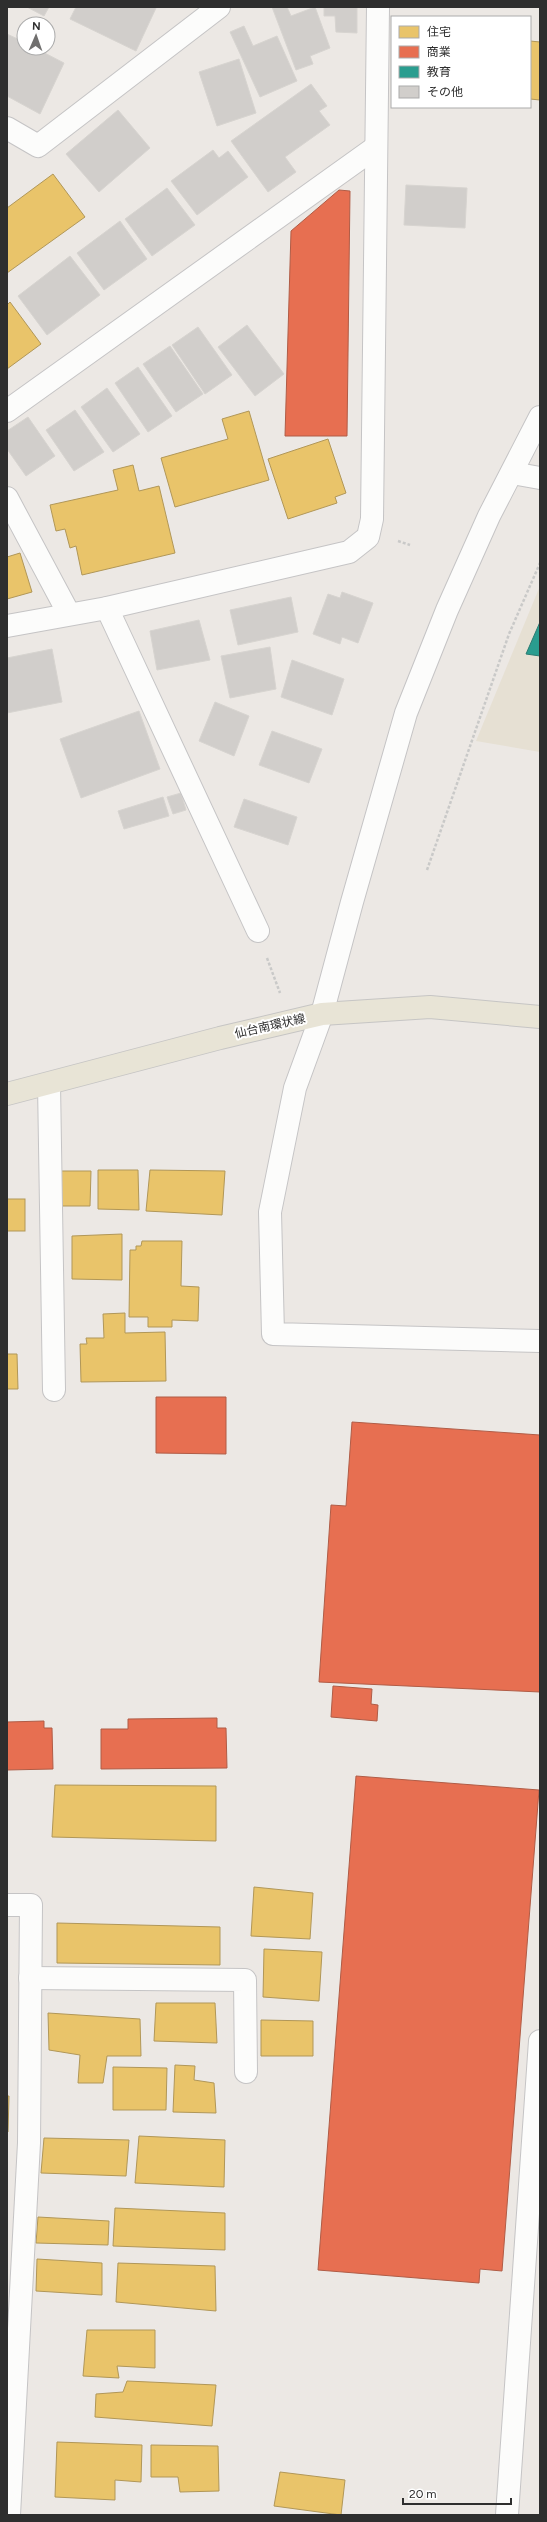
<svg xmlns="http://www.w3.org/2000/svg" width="547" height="2522" font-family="Figtree,'Noto Sans JP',sans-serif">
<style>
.education{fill:#e6e0d3}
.homes{fill:#e9c46a;stroke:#b19758}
.shops{fill:#e76f51;stroke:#b05c46}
.schools{fill:#2a9d8f;stroke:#2b7c72}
.building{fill:#d1cecb;stroke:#d7d4d0}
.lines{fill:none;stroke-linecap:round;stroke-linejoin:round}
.minor-casing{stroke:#c5c4c5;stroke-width:24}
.tertiary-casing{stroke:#c5c4c5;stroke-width:24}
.primary-casing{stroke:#c6c5c4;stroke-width:24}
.path{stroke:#c9c9c8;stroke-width:2.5;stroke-dasharray:3 2;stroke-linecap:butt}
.minor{stroke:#fcfcfb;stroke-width:22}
.tertiary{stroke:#fcfcfb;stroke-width:22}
.primary{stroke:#e8e4d6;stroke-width:22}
.labels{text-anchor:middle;stroke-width:4;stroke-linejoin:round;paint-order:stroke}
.street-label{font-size:12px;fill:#2e2e2e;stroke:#fff}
</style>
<rect width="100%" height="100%" fill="#ece8e4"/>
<polygon class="education" points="540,586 540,752 476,741"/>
<g class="homes">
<polygon points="530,41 540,42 540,100 530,99"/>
<polygon points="53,174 85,217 7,273 7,208"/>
<polygon points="10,302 41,344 7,369 7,305"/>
<polygon points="249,411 269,480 175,507 161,458 228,439 222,419"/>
<polygon points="328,439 346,493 335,497 337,503 288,519 268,459"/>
<polygon points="133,465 139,491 159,486 175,553 82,575 76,546 70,548 65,529 56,531 50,505 118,490 113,470"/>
<polygon points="20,553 32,592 7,599 7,557"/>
<polygon points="98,1170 138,1170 139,1210 98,1209"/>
<polygon points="150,1170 225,1171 222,1215 146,1211"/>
<polygon points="61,1171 91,1171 90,1206 61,1206"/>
<rect x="7" y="1199" width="18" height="32"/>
<polygon points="122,1234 122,1280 72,1279 72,1236"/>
<polygon points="142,1241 182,1241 181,1286 199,1287 198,1321 172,1320 172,1327 148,1327 148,1317 129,1317 130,1250 136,1250 136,1246 141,1246"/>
<polygon points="125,1313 125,1333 165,1332 166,1381 81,1382 80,1344 87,1344 86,1338 104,1338 103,1314"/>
<polygon points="7,1354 17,1354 18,1389 7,1389"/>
<polygon points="55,1785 216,1786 216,1841 52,1837"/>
<polygon points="254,1887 313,1893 310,1939 251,1936"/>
<polygon points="57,1923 220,1927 220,1965 57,1963"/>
<polygon points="264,1949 322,1952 319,2001 263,1997"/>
<polygon points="156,2003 215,2003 217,2043 154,2041"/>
<polygon points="48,2013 140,2019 141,2056 107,2056 103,2083 78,2083 80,2055 49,2050"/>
<polygon points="261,2020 313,2021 313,2056 261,2056"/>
<polygon points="175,2065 195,2066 194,2080 214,2083 216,2113 173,2112"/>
<polygon points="113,2067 167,2068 166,2110 113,2110"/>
<polygon points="7,2096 9,2096 8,2132 7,2132"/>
<polygon points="139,2136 225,2140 224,2187 135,2183"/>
<polygon points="44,2138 129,2140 126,2176 41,2173"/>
<polygon points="115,2208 225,2213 225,2250 113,2246"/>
<polygon points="38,2217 109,2221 108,2245 36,2243"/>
<polygon points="37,2259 102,2263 102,2295 36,2291"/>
<polygon points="118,2263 215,2266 216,2311 116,2302"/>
<polygon points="87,2330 155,2330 155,2368 117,2366 119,2378 83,2376"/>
<polygon points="127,2381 216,2385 212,2426 95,2417 96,2394 123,2392"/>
<polygon points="57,2442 142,2445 141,2482 115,2480 115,2500 55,2497"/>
<polygon points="151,2445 218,2446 219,2491 180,2492 178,2477 151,2477"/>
<polygon points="280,2472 345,2480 341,2515 274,2506"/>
</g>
<g class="shops">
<polygon points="339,190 350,191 347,436 285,436 291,231"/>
<polygon points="156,1397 226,1397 226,1454 156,1453"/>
<polygon points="352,1422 540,1435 540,1692 319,1682 331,1505 346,1506"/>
<polygon points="333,1686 372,1689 371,1704 378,1705 377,1721 331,1717"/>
<polygon points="217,1718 217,1728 226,1728 227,1768 101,1769 101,1729 128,1729 128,1719"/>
<polygon points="44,1721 44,1728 52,1728 53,1769 7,1770 7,1722"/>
<polygon points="356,1776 539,1790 502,2271 480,2269 479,2283 318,2270"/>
</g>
<polygon class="schools" points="540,622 540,656 526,654"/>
<g class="building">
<polygon points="27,7 49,7 44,16"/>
<polygon points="76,7 153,7 156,8 136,51 70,19"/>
<polygon points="272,7 287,7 291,16 315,7 330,48 310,56 313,64 296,70"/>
<polygon points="324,7 357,7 357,33 336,32 335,16 324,16"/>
<polygon points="244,26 253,46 277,36 297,81 260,97 230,32"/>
<polygon points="7,34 24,42 24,48 35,48 64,63 40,114 7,96"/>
<polygon points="239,59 256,113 217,126 199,72"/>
<polygon points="311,84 327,106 319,111 330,125 285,157 296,172 268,192 231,141"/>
<polygon points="118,110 150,148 99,192 66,154"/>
<polygon points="213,150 219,158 228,151 248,177 197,215 171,181"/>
<polygon points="406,185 467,188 465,228 404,225"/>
<polygon points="167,188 195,225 152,256 125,219"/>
<polygon points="120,221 147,259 104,290 77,253"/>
<polygon points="70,256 100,295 47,335 18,296"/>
<polygon points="247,325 284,374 255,396 218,347"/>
<polygon points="198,327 232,375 205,394 172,345"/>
<polygon points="170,346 203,394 176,412 143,364"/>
<polygon points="138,367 172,416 148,432 115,383"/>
<polygon points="107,388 140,434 113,452 81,407"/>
<polygon points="75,410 104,452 74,471 46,430"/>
<polygon points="28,417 55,456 26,476 7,449 7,431"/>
<polygon points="342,592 373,603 358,643 342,637 340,644 313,634 328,594 340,598"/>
<polygon points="291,597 298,632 238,645 230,610"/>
<polygon points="199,620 210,660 157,670 150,631"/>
<polygon points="270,647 276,689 230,698 221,656"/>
<polygon points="52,649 62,702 7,713 7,658"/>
<polygon points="292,660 344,679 332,715 281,697"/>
<polygon points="215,702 249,716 234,756 199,741"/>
<polygon points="139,711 160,769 81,798 60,739"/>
<polygon points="272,731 322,749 309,783 259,765"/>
<polygon points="181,793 186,810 173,814 167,797"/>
<polygon points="163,797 169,816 124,829 118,811"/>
<polygon points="244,799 297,817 288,845 234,827"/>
</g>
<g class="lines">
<g class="minor-casing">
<g id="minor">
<polyline points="7,128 38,146 219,7"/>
<polyline points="7,411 376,147"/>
<polyline points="512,473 540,478"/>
<polyline points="7,498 69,614"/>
<polyline points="107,608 258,931"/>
<polyline points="7,626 107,608 349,552 368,537 372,519 378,7"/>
<polyline points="322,1014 295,1088 270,1212 273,1334 540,1341"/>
<polyline points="49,1084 54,1390"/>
<polyline points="7,1905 31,1905 29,2143 9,2515"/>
<polyline points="30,1978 245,1980 246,2072"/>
<polyline points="507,2515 540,2041"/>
</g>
</g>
<g class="tertiary-casing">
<polyline id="tertiary" points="322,1014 352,902 406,713 447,610 489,516 540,417"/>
</g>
<g class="primary-casing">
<polyline id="primary" points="7,1094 220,1038 322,1014 430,1007 540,1017"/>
</g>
<g class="path">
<polyline points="398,541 410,545"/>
<polyline points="427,870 509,634 540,563"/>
<polyline points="267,958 280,993"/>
</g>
<use href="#minor" class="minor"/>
<use href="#tertiary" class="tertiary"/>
<use href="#primary" class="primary"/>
</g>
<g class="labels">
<g class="street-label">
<text transform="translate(270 1026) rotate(-13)" y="4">仙台南環状線</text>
</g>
</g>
<rect width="547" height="2522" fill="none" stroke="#2e2e2e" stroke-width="16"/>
<rect x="391" y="16" width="140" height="92" fill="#ffffff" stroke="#ababab"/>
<rect x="399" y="26" width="20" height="12" fill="#e9c46a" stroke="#ababab"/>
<text x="427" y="36" font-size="12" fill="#2e2e2e">住宅</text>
<rect x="399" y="46" width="20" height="12" fill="#e76f51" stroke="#ababab"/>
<text x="427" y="56" font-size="12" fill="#2e2e2e">商業</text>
<rect x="399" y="66" width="20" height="12" fill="#2a9d8f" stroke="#ababab"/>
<text x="427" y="76" font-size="12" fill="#2e2e2e">教育</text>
<rect x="399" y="86" width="20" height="12" fill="#d1cecb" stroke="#ababab"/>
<text x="427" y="96" font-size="12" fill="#2e2e2e">その他</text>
<g transform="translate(36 36) rotate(2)"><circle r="19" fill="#ffffff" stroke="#ababab"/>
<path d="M0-3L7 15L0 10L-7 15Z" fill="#706f6e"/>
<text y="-6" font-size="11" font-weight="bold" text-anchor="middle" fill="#2e2e2e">N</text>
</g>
<path d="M403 2498v6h108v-6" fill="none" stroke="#2e2e2e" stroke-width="2"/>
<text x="409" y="2498" font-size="12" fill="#2e2e2e" stroke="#ffffff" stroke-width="3" paint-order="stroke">20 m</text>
</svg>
